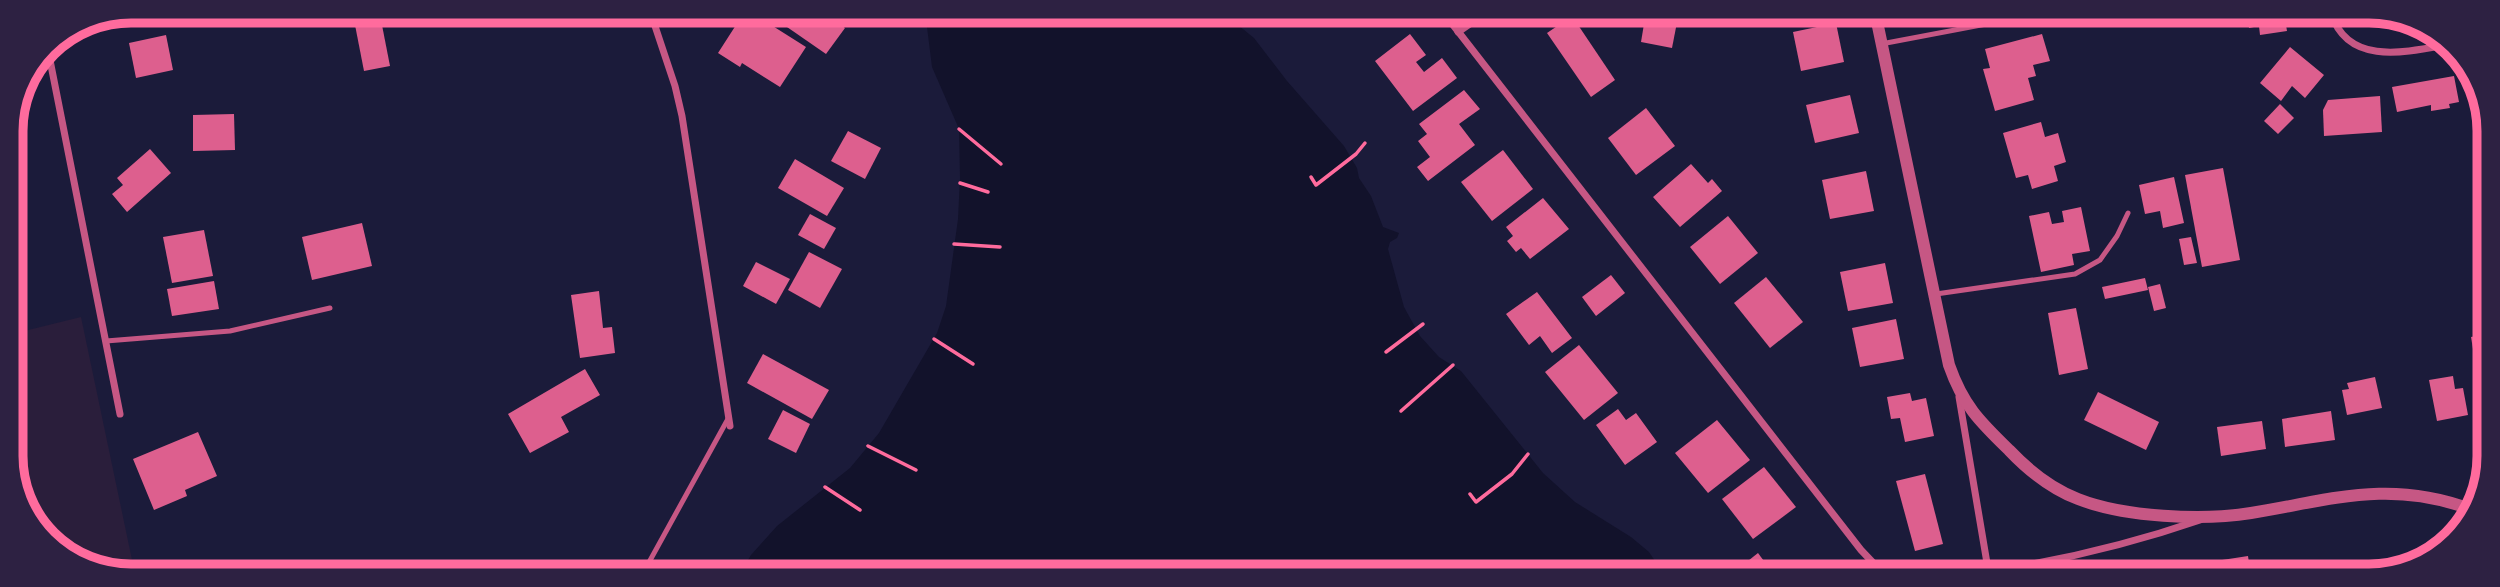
<svg xmlns="http://www.w3.org/2000/svg" width="2500" height="587" font-family="Cabin,sans-serif">
<style>
.green{fill:#2a1e3b}
.water{fill:#12122b}
.building{fill:#dd5f8e}
.lines{fill:none;stroke-linecap:round;stroke-linejoin:round}
.path{stroke:#ff6b9d;stroke-width:3.5}
.service{stroke:#c65784;stroke-width:5}
.minor{stroke:#c65784;stroke-width:7}
.tertiary{stroke:#c65784;stroke-width:12}
.rim{fill:none;stroke:#ff6b9d;stroke-width:9}
</style>
<rect width="100%" height="100%" fill="#1b1b3a"/>
<polygon class="green" points="81,317 135,574 107,574 46,541 13,480 12,334"/>
<polygon class="water" points="925,11 1222,12 1254,38 1287,81 1344,146 1357,168 1359,178 1371,196 1383,227 1399,233 1397,238 1390,242 1388,249 1404,307 1420,336 1439,357 1461,371 1543,473 1575,502 1631,537 1649,552 1665,576 739,575 751,555 777,526 850,468 879,433 937,333 946,306 958,219 960,178 959,129 932,67"/>
<g class="building">
<polygon points="745,11 749,11 806,47 780,87 742,63 740,67 718,53"/>
<polygon points="798,11 822,11 845,28 826,54 787,27"/>
<polygon points="1646,12 1679,12 1672,48 1641,42"/>
<polygon points="1923,12 1953,12 1953,17 1924,20"/>
<polygon points="2247,13 2284,13 2287,31 2260,35 2259,26 2249,28"/>
<polygon points="1572,16 1615,80 1591,97 1547,33"/>
<polygon points="381,20 390,66 364,71 355,25"/>
<polygon points="1836,23 1844,62 1801,71 1793,32"/>
<polygon points="1410,34 1426,55 1416,62 1424,72 1442,58 1457,78 1413,111 1375,61"/>
<polygon points="2042,34 2050,61 2033,65 2036,76 2028,78 2034,100 1995,111 1983,69 1990,68 1985,49"/>
<polygon points="166,35 173,70 136,78 129,43"/>
<polygon points="2290,47 2324,75 2305,98 2292,86 2281,101 2260,83"/>
<polygon points="2454,76 2459,102 2449,104 2450,108 2431,111 2431,105 2397,112 2392,87"/>
<polygon points="1464,90 1480,109 1459,124 1475,145 1428,181 1417,167 1430,157 1418,141 1427,134 1419,124"/>
<polygon points="2479,92 2487,107 2487,128 2474,129 2470,93"/>
<polygon points="1850,95 1859,133 1815,143 1806,105"/>
<polygon points="2380,96 2382,132 2324,136 2323,110 2328,100"/>
<polygon points="2280,104 2294,118 2278,134 2264,121"/>
<polygon points="1646,108 1675,146 1636,175 1608,138"/>
<polygon points="234,114 235,150 193,151 193,115"/>
<polygon points="2041,122 2045,137 2058,133 2066,162 2054,166 2058,181 2032,189 2028,175 2016,178 2003,133"/>
<polygon points="848,131 881,148 865,179 831,161"/>
<polygon points="150,149 171,173 127,212 112,194 123,185 117,178"/>
<polygon points="1503,150 1533,189 1492,221 1461,182"/>
<polygon points="795,159 844,188 827,216 778,188"/>
<polygon points="1691,164 1708,183 1712,179 1722,191 1680,227 1653,197"/>
<polygon points="2223,168 2240,260 2202,267 2185,175"/>
<polygon points="1866,171 1874,211 1830,219 1822,180"/>
<polygon points="2174,177 2184,223 2163,228 2160,211 2145,214 2139,185"/>
<polygon points="1543,198 1569,229 1530,259 1521,248 1516,252 1507,241 1513,236 1506,227"/>
<polygon points="2081,207 2090,251 2072,254 2074,265 2041,272 2029,216 2049,212 2052,224 2064,222 2062,211"/>
<polygon points="810,214 836,228 824,249 798,235"/>
<polygon points="1728,216 1758,253 1720,284 1690,247"/>
<polygon points="362,223 372,266 312,280 302,237"/>
<polygon points="204,230 213,276 172,283 163,237"/>
<polygon points="2191,237 2197,263 2184,265 2179,239"/>
<polygon points="809,252 842,269 820,308 788,290"/>
<polygon points="756,262 790,279 776,304 743,286"/>
<polygon points="1885,263 1893,303 1848,311 1840,272"/>
<polygon points="1611,275 1625,293 1596,316 1582,297"/>
<polygon points="1766,277 1803,322 1770,348 1734,303"/>
<polygon points="2145,278 2148,290 2105,299 2102,287"/>
<polygon points="214,281 219,309 172,316 167,289"/>
<polygon points="2160,284 2166,308 2154,311 2148,287"/>
<polygon points="599,291 603,328 612,327 615,353 580,358 571,295"/>
<polygon points="1537,292 1572,338 1552,353 1540,336 1529,345 1506,314"/>
<polygon points="2076,308 2088,369 2059,375 2048,313"/>
<polygon points="1896,319 1904,359 1860,367 1852,328"/>
<polygon points="2487,334 2487,365 2476,367 2471,337"/>
<polygon points="1579,345 1618,393 1584,420 1545,372"/>
<polygon points="763,354 829,390 812,419 747,383"/>
<polygon points="585,369 600,395 561,417 569,432 530,453 508,414"/>
<polygon points="2453,376 2455,389 2463,388 2468,415 2437,421 2429,380"/>
<polygon points="2375,377 2382,408 2347,415 2342,390 2349,389 2347,383"/>
<polygon points="2098,392 2159,422 2146,450 2084,420"/>
<polygon points="1910,393 1912,401 1926,398 1934,436 1905,442 1900,418 1891,419 1887,397"/>
<polygon points="1618,409 1626,420 1636,413 1657,442 1625,465 1596,425"/>
<polygon points="783,410 810,424 796,453 768,439"/>
<polygon points="2331,411 2335,440 2285,447 2282,419"/>
<polygon points="1717,420 1750,460 1708,493 1675,453"/>
<polygon points="2262,421 2266,449 2221,456 2217,427"/>
<polygon points="198,432 217,476 185,490 187,496 154,510 133,459"/>
<polygon points="1764,467 1796,507 1753,539 1722,499"/>
<polygon points="1925,474 1943,544 1915,551 1896,481"/>
<polygon points="2440,549 2440,550 2400,566 2400,557 2414,556 2413,552"/>
<polygon points="1758,553 1775,576 1729,576"/>
<polygon points="2248,556 2251,576 2224,576 2222,560"/>
</g>
<g class="lines">
<g class="path">
<polyline points="959,129 1001,164"/>
<polyline points="1311,177 1316,185 1356,154 1365,143"/>
<polyline points="960,183 988,192"/>
<polyline points="954,244 1000,247"/>
<polyline points="934,339 973,364"/>
<polyline points="1386,352 1423,324"/>
<polyline points="1401,411 1453,365"/>
<polyline points="868,446 916,470"/>
<polyline points="825,487 860,510"/>
<polyline points="1470,494 1476,502 1512,474 1528,454"/>
</g>
<g class="service">
<polyline points="924,11 925,12"/>
<polyline points="1881,44 2045,13"/>
<polyline points="1936,294 2075,274 2100,260 2117,236 2128,213"/>
<polyline points="106,341 230,331 330,308"/>
<polyline points="642,575 729,417"/>
</g>
<g class="minor">
<polyline points="650,11 675,86 682,116 730,426"/>
<polyline points="1443,12 1861,550 1880,570 1892,576"/>
<path d="M2331 13C2348 67 2407 52 2450 44"/>
<polyline points="1458,32 1487,12"/>
<polyline points="47,45 120,414"/>
<polyline points="1959,397 1989,575"/>
<path d="M1959 576C2040 565 2122 547 2200 520"/>
</g>
<path class="tertiary" d="M1875 12 1949 365C1963 405 1979 421 2009 450 2028 470 2052 489 2078 499 2124 517 2202 521 2251 513 2331 500 2389 479 2470 509"/>
</g>
<path d="M0 0H2500V587H0ZM131 23H2369A108 108 0 0 1 2477 131V456A108 108 0 0 1 2369 564H131A108 108 0 0 1 23 456V131A108 108 0 0 1 131 23Z" fill="#2d2142" fill-rule="evenodd"/>
<path class="rim" d="M131 23H2369A108 108 0 0 1 2477 131V456A108 108 0 0 1 2369 564H131A108 108 0 0 1 23 456V131A108 108 0 0 1 131 23Z"/>
</svg>
